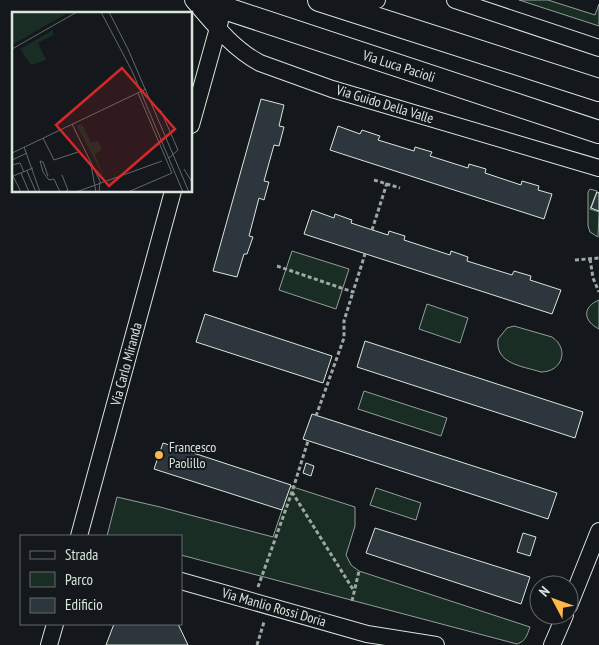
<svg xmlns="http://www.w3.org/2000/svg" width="599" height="645" font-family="'PT Sans Narrow',sans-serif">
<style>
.green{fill:#1a2d24;stroke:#939e99}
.building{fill:#2c363c;stroke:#d8e6dc}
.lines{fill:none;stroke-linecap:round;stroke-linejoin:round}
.street-casing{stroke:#d8e6dc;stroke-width:18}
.secondary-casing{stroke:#d8e6dc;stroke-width:24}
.path{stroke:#9da8a2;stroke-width:3;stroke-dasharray:4 2.5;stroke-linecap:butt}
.street{stroke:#14181c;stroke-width:16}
.secondary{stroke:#14181c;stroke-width:22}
.poi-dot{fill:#ffb74d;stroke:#14181c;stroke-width:2}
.labels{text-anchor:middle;stroke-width:4;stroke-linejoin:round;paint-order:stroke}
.street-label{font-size:14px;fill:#d8e6dc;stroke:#14181c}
.poi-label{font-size:14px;fill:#d8e6dc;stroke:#14181c;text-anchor:start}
.inset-road{fill:none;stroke:#626a69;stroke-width:1}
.view{fill:#d62828;fill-opacity:0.15;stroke:#d62828;stroke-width:2.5}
.inset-edge{fill:none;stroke:#d8e6dc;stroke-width:2.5}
</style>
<rect width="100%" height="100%" fill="#14181c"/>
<g class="green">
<polygon points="519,0 548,0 595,15 599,4 599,26"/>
<polygon points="590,189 597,191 590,209 599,212 598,237 590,232 588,226 588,192"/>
<polygon points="292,251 349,269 336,309 279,290"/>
<path d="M599 300V329C583 321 582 307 599 300Z"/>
<polygon points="427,304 468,318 460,343 419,329"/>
<path d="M514 326 552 337C570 349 562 372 541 372 522 366 495 364 498 339L507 328Z"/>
<polygon points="364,391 447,418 441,436 358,409"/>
<path d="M290 486 355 507V526L346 555 351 565 359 571 530 627C527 635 526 641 517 644L181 555V536H107L117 497 160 507 273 537Z"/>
<polygon points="376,488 421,503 416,520 370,505"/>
</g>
<g class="building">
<polygon points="261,99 284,105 279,126 284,127 279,146 274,145 264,181 269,182 264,200 259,198 249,236 253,237 247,254 244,254 237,277 213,271"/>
<polygon points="338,126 360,134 362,130 380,136 378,140 414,151 415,147 432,152 430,156 468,168 469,164 486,169 485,173 521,185 522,181 539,186 538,190 552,194 544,219 330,150"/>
<polygon points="597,192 599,193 599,211 591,208"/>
<polygon points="312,210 334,218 335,214 352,220 351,223 388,235 389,231 405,236 404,240 450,255 451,251 468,257 467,261 512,275 514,271 531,276 530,280 561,290 552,314 304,234"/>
<polygon points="205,314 332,356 323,383 196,342"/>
<polygon points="365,341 583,412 575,438 357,367"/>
<polygon points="312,414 557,493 548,519 303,439"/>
<polygon points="163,443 291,485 282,510 154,469"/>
<polygon points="306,463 314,466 311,476 303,473"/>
<polygon points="375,528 530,577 521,604 366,553"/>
<polygon points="523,533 536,537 530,556 517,552"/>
<polygon points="114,624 178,624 188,645 106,645"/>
</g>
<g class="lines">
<g class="street-casing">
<g id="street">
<path d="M193 0C213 23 233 49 260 63L332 89 599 168"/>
<polyline points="455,0 599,48"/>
<polyline points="343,8 377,0"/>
<polyline points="191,125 220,21"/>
<polyline points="79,536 173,191"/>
<polyline points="181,581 367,634 436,645"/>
<polyline points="569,606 599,531"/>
<polyline points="49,645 55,624"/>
<polyline points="552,645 565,615"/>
</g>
</g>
<g class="secondary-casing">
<g id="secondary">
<polyline points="200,0 599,132"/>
<polyline points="319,0 599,90"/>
</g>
</g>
<g class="path">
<polyline points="374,180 400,188"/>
<polyline points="372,230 387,183"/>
<polyline points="590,259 593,278 599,292"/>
<polyline points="575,260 599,258"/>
<polyline points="277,266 353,292 365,254"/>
<polyline points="316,416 344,338 344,321 353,292"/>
<polyline points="292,492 354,591"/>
<polyline points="258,587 292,492 308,441"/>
<polyline points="352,601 359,571"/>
<polyline points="257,645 264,622"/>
</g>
<use href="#street" class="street"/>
<use href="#secondary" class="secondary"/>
</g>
<circle class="poi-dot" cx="159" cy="455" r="5"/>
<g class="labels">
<g class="street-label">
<text transform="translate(399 66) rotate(18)" y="5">Via Luca Pacioli</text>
<text transform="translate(385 104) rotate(17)" y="5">Via Guido Della Valle</text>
<text transform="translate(126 364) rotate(-75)" y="5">Via Carlo Miranda</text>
<text transform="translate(274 607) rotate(16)" y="5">Via Manlio Rossi Doria</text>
</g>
<g class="poi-label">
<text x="169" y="452">Francesco<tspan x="169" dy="16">Paolillo</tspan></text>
</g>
</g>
<g transform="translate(12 12)">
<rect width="180" height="180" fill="#14181c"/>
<path d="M0 0H57L0 33ZM41 18V23L26 31 34 48 19 53 8 37ZM70 112 79 131 86 129 90 137 83 142 92 166 65 114Z" fill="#1a2d24"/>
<path class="inset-road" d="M89 0 120 59 171 180M97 0 116 37 177 180M0 37 65 0M126 81 160 161M140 92 149 99 166 138 157 146M60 112 88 169 87 180M31 126 42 148 66 140M12 135 28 180M0 141 134 77M0 148 15 141M0 153 8 151 12 160M79 153 84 180M172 157 180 170M15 159 24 180M9 161 17 180M0 162 9 180M50 163 56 178 52 180M1 164 21 156M36 164 31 150 28 149 31 160 37 168 42 167 48 180M64 180 150 149M116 180 160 161"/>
<path class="view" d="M110 56 163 117 97 174 44 113Z"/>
<rect width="180" height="180" class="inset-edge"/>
</g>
<rect x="20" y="535" width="162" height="90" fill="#14181c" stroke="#626a69"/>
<rect x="30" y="551" width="25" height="8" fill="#14181c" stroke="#626a69"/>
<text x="65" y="560" font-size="15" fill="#d8e6dc">Strada</text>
<rect x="30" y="572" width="25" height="15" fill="#1a2d24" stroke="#626a69"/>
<text x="65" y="585" font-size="15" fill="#d8e6dc">Parco</text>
<rect x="30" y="598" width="25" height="15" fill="#2c363c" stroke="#626a69"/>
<text x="65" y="610" font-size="15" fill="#d8e6dc">Edificio</text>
<g transform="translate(554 600) rotate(311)"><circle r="24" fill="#14181c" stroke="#626a69"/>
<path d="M0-4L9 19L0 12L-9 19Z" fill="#ffb74d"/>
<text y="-8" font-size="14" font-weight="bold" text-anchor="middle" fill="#d8e6dc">N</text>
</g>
</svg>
